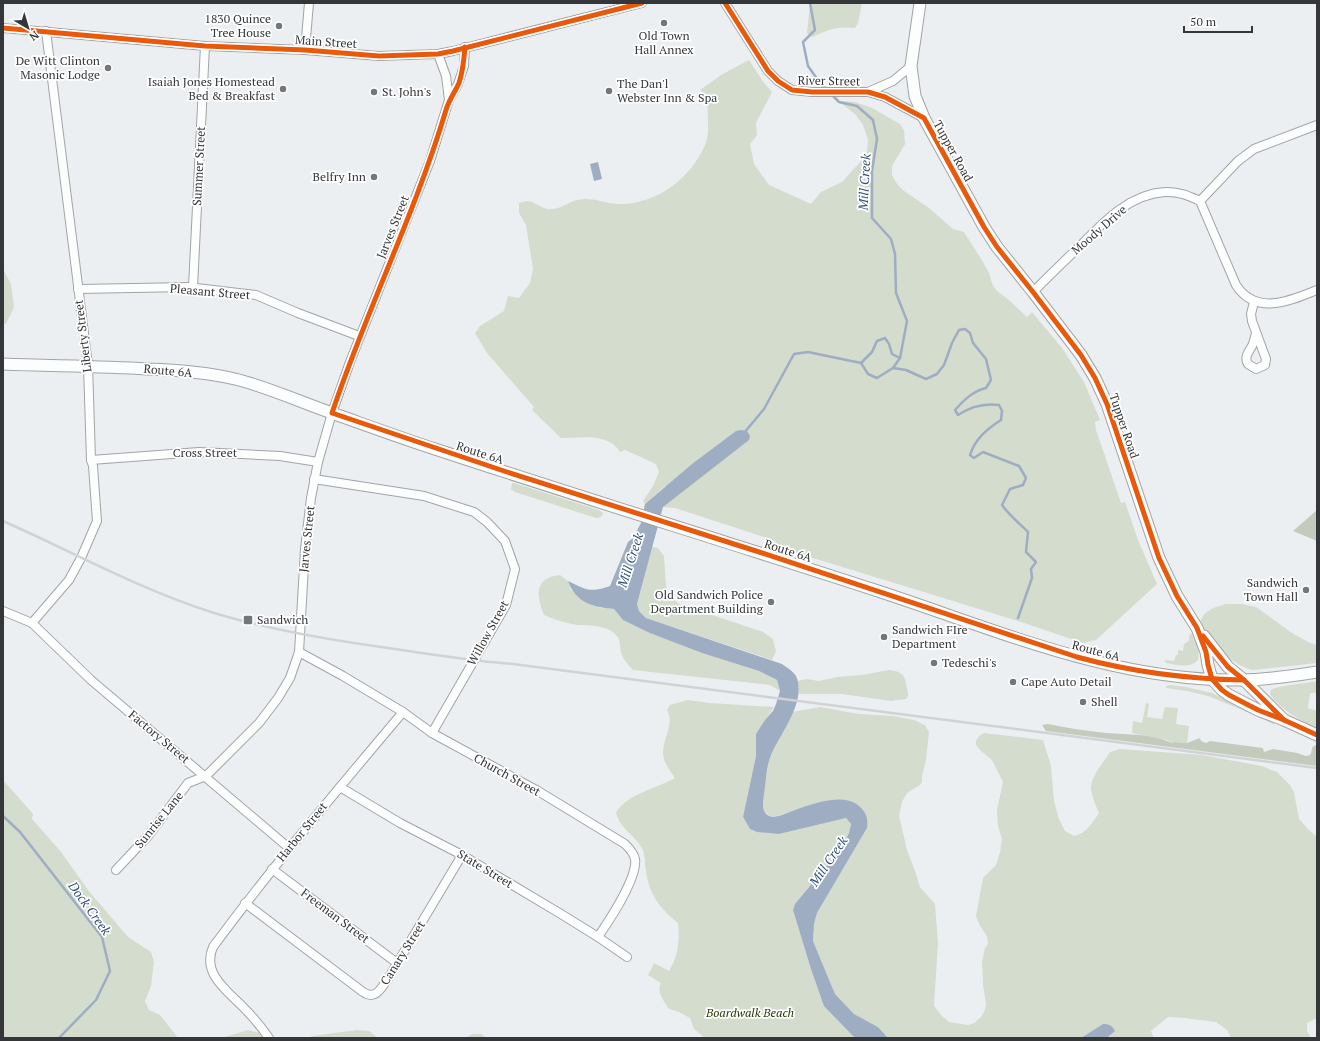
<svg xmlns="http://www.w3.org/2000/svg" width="1320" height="1041" font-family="'PT Serif',serif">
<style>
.green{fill:#d4dcce}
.forest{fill:#c3ccbc}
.water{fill:#9eadc2}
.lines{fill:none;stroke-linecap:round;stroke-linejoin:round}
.stream{stroke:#9eadc2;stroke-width:2.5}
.street-casing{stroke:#a2a4a7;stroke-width:10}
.secondary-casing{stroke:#a2a4a7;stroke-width:13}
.street{stroke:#fcfdfd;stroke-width:8}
.secondary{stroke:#fcfdfd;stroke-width:11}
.rail{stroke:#d1d2d3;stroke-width:2.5}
.cycleway-casing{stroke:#fff;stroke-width:8}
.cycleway{stroke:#e8590c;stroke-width:5}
.poi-dot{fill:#74777a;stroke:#fff;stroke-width:1.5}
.labels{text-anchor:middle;stroke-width:3.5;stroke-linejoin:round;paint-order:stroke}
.poi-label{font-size:12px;fill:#343639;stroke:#fff;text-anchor:start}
.street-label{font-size:12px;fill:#343639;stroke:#fff}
.park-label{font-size:12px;font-style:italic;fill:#253500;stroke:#fff}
.water-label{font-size:13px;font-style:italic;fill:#35527b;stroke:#fff}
</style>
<rect width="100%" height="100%" fill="#eceff2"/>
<g class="green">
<path d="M810 3H862L858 23 855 28C835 26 829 30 812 37L807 33Z"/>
<path d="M749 60 764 83 772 92 756 123 757 135 750 144 754 164 769 185 811 204 821 192 842 182 861 161 867 153 868 140 863 125 855 114 838 101 855 102 872 108 900 124 904 130 905 144 892 166V175L897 184 904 191 929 208 953 229 964 232 983 262 989 273 993 286 997 291 1009 300 1027 317 1032 312 1062 348 1084 382 1100 420 1095 422 1096 430 1120 500 1121 503 1125 502 1138 540 1157 584 1096 640 1083 643 1018 621 774 546 776 541 675 508 663 507 664 506 665 486 645 504 643 501 653 486 659 472 656 464 625 450 620 452C608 432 581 438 561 438L532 410 534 407 487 353 475 333 480 326 504 311 508 296 519 298 530 283 533 269 526 225 519 213V203C522 202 526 201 528 201 535 202 541 208 548 209 561 211 571 198 586 199 597 199 608 204 619 204 656 205 691 178 705 145 711 131 706 114 708 99L700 90 721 75Z"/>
<polygon points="3,269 11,284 14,307 6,324 3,323"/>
<polygon points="512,483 514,483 599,510 603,513 602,516 598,518 596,518 515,492 511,489"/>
<polygon points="652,547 658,548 664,556 666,586 671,597 679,604 763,632 773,639 776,651 772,660 646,618 639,611 637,604"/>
<path d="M560 575 568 581 571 590 600 608 614 609 623 620 702 653 759 671 777 680 780 691 770 685 633 670C628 665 623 659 621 652 620 648 620 641 618 637 608 625 594 626 580 625 572 625 552 619 544 615 536 595 534 578 560 575Z"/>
<path d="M1226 604H1241L1256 607 1292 633 1310 643 1317 645V663L1253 670C1234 667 1206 640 1200 622 1204 610 1215 607 1226 604Z"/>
<path d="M1190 634H1192L1199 649 1198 660C1189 669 1177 665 1166 663L1164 660 1174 661 1176 655H1178V650L1183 651 1184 644 1189 641V636Z"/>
<path d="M889 670C906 672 905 678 908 693V696L906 699 891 701 842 694H799V688L797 681 807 679 819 681 837 677 862 675Z"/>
<path d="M1317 681V693H1310L1308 708 1317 711V729C1302 721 1279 709 1270 694L1271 690C1275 686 1308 683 1317 681Z"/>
<polygon points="1170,685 1186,687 1212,693 1275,722 1275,724 1273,724 1242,710 1208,696 1187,691 1166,688 1166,686"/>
<path d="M688 700 710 703 774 707 756 734V756L743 817 750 829 757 832 779 834 846 818 851 824 849 833 843 846 795 904 793 910 810 966 871 1038H705L694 1029 690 1018 679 1012 669 1009C664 1001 656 992 661 983L648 975 654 963 669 971C678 957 680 940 678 923 660 909 649 894 646 872 645 865 645 856 643 850 636 836 620 829 616 813 626 794 658 788 675 778 671 772 666 766 664 759 659 742 676 726 667 710L670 705Z"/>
<polygon points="1146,703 1149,704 1147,717 1162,719 1165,707 1178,708 1176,724 1189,726 1187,743 1174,742 1172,743 1167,740 1132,733 1133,721 1142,723"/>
<path d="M820 707 859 714 893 716 914 720 925 725 929 732 926 760 922 776V782L920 785 907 793 902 802 899 816 907 850 915 871 920 887 935 904 938 943 934 1006 942 1016 949 1022 968 1025 974 1023 981 1017 985 1010 986 1003 983 985 982 962 985 948 988 944 987 936 980 926 976 916 983 878 996 865 1000 852 1002 839 998 826 997 810 1003 782 992 760 980 750 976 745V741L979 736 984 733 1043 740 1051 766 1054 801 1059 819 1065 831 1074 836C1086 834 1092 823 1099 813 1096 806 1092 797 1091 789 1090 777 1104 762 1110 752L1120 749 1202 755 1262 766 1269 769 1277 772 1290 785 1294 792 1299 819 1308 829 1317 837V1018L1307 1023V1031L1311 1038H1231L1227 1030 1216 1022 1184 1018 1168 1017 1151 1031 1154 1038H1107L1111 1036 1103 1024 1081 1038H888L878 1027 854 1014 835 994 813 941 814 924 817 913 867 828V820L817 803 777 816H769L765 812 762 803 769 760 792 712Z"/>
<polygon points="3,780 33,814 32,819 61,852 88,890 128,937 151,952 154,962 151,986 145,1001 149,1010 160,1015 178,1038 3,1038"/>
<polygon points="248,1030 260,1033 263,1038 221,1038"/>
<polygon points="357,1030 369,1031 378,1038 309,1038 312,1036"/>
<polygon points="472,1034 481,1034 487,1038 465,1038"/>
</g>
<g class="forest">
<polygon points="1317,510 1317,541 1293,531"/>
<path d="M1048 724C1067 728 1086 731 1106 733 1129 735 1150 733 1172 743L1174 742 1187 743 1200 738 1201 741 1206 743 1210 741 1263 748 1264 752 1273 749 1297 753 1306 756 1310 755C1313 750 1310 746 1317 745V766L1046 731 1042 725Z"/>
</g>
<g class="water">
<polygon points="598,162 602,179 594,181 590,164"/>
<path d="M741 430 747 431 750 436 749 440 663 507 637 604 639 611 646 618 782 664C786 667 793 671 796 676 808 703 777 736 769 761 766 771 766 783 764 794 763 801 761 812 769 816 775 818 782 815 787 813 807 806 841 791 859 806 867 813 868 819 867 828L817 913 814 924 813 941 835 994 854 1014 878 1027 888 1038H855L824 1006 810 966 793 910 795 904 843 846 849 833 851 824 846 818 779 834 757 832 750 829 743 817 756 756V734L765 720 773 711 776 704 780 691 777 680 759 671 702 653 650 633 623 620 614 609C593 607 576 603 568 581 587 590 589 593 610 586L628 542 633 538 641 523 645 504 692 464 736 431Z"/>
<path d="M1103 1024C1109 1024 1112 1025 1115 1031L1107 1038H1081Z"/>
</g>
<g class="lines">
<g class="stream">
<polyline points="810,3 815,30 803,42 808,66 820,83 826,89"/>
<polyline points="861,363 872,352 877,341 885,338 889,344 892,354 900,358"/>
<path d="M893 368 906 370 926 379 937 374 944 365 952 343 959 330 965 329 970 333 973 343 986 359 991 380 986 388C973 391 964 400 955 410L958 415C970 407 985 403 999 405L1002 411 1001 420C987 429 975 439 970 455L974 458 983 452 1019 466 1026 478 1023 485 1010 489 1002 505C1009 515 1019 523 1028 532L1026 552 1036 562 1031 569 1032 578 1018 618"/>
<polyline points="744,433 764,409 794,354 808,352 861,363 868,374 877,378 893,368 900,358 907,321 896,293 895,254 891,239 872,218 872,171 877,139 873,120 857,106 839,102 831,94"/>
<polyline points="3,816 20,832 102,937 110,971 96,1000 59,1038"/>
</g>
<g class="street-casing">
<g id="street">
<polyline points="725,3 768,71 778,81 792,90 812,92 868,92 885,97 924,118"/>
<polyline points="3,28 205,46 305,50 379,56 438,54 453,51 642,3"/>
<polyline points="305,50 309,3"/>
<polyline points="438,54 446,76 449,100"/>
<polyline points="868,92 893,81 911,66"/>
<polyline points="1200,201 1238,161 1254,149 1317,125"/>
<polyline points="193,287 205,46"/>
<polyline points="78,289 188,287 256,295 298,313 359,336"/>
<path d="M1033 292C1048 277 1062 263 1077 249 1101 225 1128 194 1165 192 1178 191 1189 196 1200 201L1236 285C1256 316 1290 301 1317 290"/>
<path d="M1254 302 1251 314 1252 321 1266 359 1265 365 1256 369 1248 364C1244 357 1248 353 1252 346 1254 342 1255 337 1256 333"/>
<polyline points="91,460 199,452 280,456 318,462"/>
<polyline points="314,479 424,496 474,512 487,522 505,541 515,569 506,605 432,733"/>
<polyline points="3,611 32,623 91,680 289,848"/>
<polyline points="32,623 69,580 81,558 97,521 93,466 91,460 88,365 46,31"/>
<path d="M299 652 343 676 403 712 432 733 538 791 625 844C629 848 634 853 635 859 638 877 609 921 598 937"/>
<polyline points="340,787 400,823 462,855 561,914 598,937 627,957"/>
<polyline points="272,869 397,963"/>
<polyline points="116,870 148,836 188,783 206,776 259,723 278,698 290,678 299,652 305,549 311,498 318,462 332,413 350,362 430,161 449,100 458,84 464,66 465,47"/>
<path d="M245 903 363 992C376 1001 382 987 389 977L462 855"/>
<path d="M269 1038C262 1028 254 1018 245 1009 229 992 201 974 213 947 273 866 338 789 403 712"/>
</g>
</g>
<g class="secondary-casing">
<g id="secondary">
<polyline points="920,3 911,66 915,96 924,118 984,227 997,247 1033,292 1081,355 1095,378 1107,404 1159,558 1177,596 1197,628 1206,652 1208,665 1212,679 1222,690 1229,695 1258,710 1284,720"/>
<path d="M3 364C51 366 99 366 147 369 176 370 206 372 235 379 268 387 300 402 332 413 366 425 401 438 435 449 583 498 731 543 878 591 997 630 1115 682 1242 680 1267 680 1292 676 1317 672"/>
<polyline points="1204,636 1228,667 1244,680 1284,720 1317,735"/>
</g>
</g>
<use href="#street" class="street"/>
<use href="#secondary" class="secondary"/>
<path class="rail" d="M3 521C73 552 141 590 214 613 273 631 335 641 395 649 434 655 473 661 513 664L1317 768"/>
<g class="cycleway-casing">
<g id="cycleway">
<polyline points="725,3 768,71 778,81 792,90 812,92 868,92 885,97 924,118 984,227 997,247 1033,292 1081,355 1095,378 1107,404 1159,558 1177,596 1197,628 1206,652 1208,665 1212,679 1222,690 1229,695 1258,710 1284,720"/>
<polyline points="3,28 205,46 305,50 379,56 438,54 453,51 642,3"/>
<path d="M465 47C464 60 463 71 459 83 455 92 449 100 446 110 415 214 366 311 332 413L507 472 756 551 1077 657C1132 672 1187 679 1244 680"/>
<polyline points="1203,636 1228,667 1244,680 1284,720 1317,735"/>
</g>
</g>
<use href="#cycleway" class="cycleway"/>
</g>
<g class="poi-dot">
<circle cx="664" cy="23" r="4"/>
<circle cx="279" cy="26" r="4"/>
<circle cx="108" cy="68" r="4"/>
<circle cx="283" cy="89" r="4"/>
<circle cx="609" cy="91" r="4"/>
<circle cx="374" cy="92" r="4"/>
<circle cx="374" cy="177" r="4"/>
<circle cx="1306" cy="590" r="4"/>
<circle cx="771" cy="602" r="4"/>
<rect x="243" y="615" width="10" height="10" rx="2"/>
<circle cx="884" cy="637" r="4"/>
<circle cx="934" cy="663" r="4"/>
<circle cx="1013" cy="682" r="4"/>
<circle cx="1083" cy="702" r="4"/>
</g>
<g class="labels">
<g class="poi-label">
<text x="271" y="23" text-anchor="end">1830 Quince<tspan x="271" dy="14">Tree House</tspan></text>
<text x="664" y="40" text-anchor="middle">Old Town<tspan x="664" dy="14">Hall Annex</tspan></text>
<text x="100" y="65" text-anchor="end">De Witt Clinton<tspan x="100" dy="14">Masonic Lodge</tspan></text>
<text x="275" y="86" text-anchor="end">Isaiah Jones Homestead<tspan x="275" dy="14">Bed &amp; Breakfast</tspan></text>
<text x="617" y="88">The Dan'l<tspan x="617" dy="14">Webster Inn &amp; Spa</tspan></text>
<text x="382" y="96">St. John's</text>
<text x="366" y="181" text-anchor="end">Belfry Inn</text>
<text x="1298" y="587" text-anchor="end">Sandwich<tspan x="1298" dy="14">Town Hall</tspan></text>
<text x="763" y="599" text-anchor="end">Old Sandwich Police<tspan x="763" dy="14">Department Building</tspan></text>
<text x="257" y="624">Sandwich</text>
<text x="892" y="634">Sandwich FIre<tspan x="892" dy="14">Department</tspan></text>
<text x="942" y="667">Tedeschi's</text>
<text x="1021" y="686">Cape Auto Detail</text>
<text x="1091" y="706">Shell</text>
</g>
<g class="street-label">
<text transform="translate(326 42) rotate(4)" y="4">Main Street</text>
<text transform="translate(829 81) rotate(1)" y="4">River Street</text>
<text transform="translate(953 151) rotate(61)" y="4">Tupper Road</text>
<text transform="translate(199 166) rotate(-87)" y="4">Summer Street</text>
<text transform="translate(393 227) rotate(-68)" y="4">Jarves Street</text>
<text transform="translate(1099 230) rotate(-41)" y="4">Moody Drive</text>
<text transform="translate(210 292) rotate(5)" y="4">Pleasant Street</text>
<text transform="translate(83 336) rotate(-97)" y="4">Liberty Street</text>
<text transform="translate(168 371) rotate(5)" y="4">Route 6A</text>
<text transform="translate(1124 426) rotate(71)" y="4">Tupper Road</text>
<text x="205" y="457">Cross Street</text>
<text transform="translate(480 453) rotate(18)" y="4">Route 6A</text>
<text transform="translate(307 539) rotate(-84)" y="4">Jarves Street</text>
<text transform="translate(788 551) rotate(18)" y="4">Route 6A</text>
<text transform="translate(488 633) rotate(-61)" y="4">Willow Street</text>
<text transform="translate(1096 651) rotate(15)" y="4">Route 6A</text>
<text transform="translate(159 737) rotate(40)" y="4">Factory Street</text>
<text transform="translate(507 775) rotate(29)" y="4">Church Street</text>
<text transform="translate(159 820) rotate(-51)" y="4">Sunrise Lane</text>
<text transform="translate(302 832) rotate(-51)" y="4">Harbor Street</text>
<text transform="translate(485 869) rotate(31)" y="4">State Street</text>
<text transform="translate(335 916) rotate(37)" y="4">Freeman Street</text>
<text transform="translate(403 953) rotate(-58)" y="4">Canary Street</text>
</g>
<g class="park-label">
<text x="750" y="1017">Boardwalk Beach</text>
</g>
<g class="water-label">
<text transform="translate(864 182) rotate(-87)" y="5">Mill Creek</text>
<text transform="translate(630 560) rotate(-72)" y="5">Mill Creek</text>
<text transform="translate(828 861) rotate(-56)" y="5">Mill Creek</text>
<text transform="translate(90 908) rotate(54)" y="5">Dock Creek</text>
</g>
</g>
<rect width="1320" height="1041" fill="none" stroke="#343639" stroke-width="8"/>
<g transform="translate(28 28) rotate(142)" stroke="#ffffff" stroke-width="3" paint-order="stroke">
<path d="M0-3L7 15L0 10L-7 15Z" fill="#343639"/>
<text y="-6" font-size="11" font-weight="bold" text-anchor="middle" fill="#343639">N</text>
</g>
<path d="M1184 26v6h68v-6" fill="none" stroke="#343639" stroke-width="2"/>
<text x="1190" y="26" font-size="12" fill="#343639" stroke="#ffffff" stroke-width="3" paint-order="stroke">50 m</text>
</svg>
